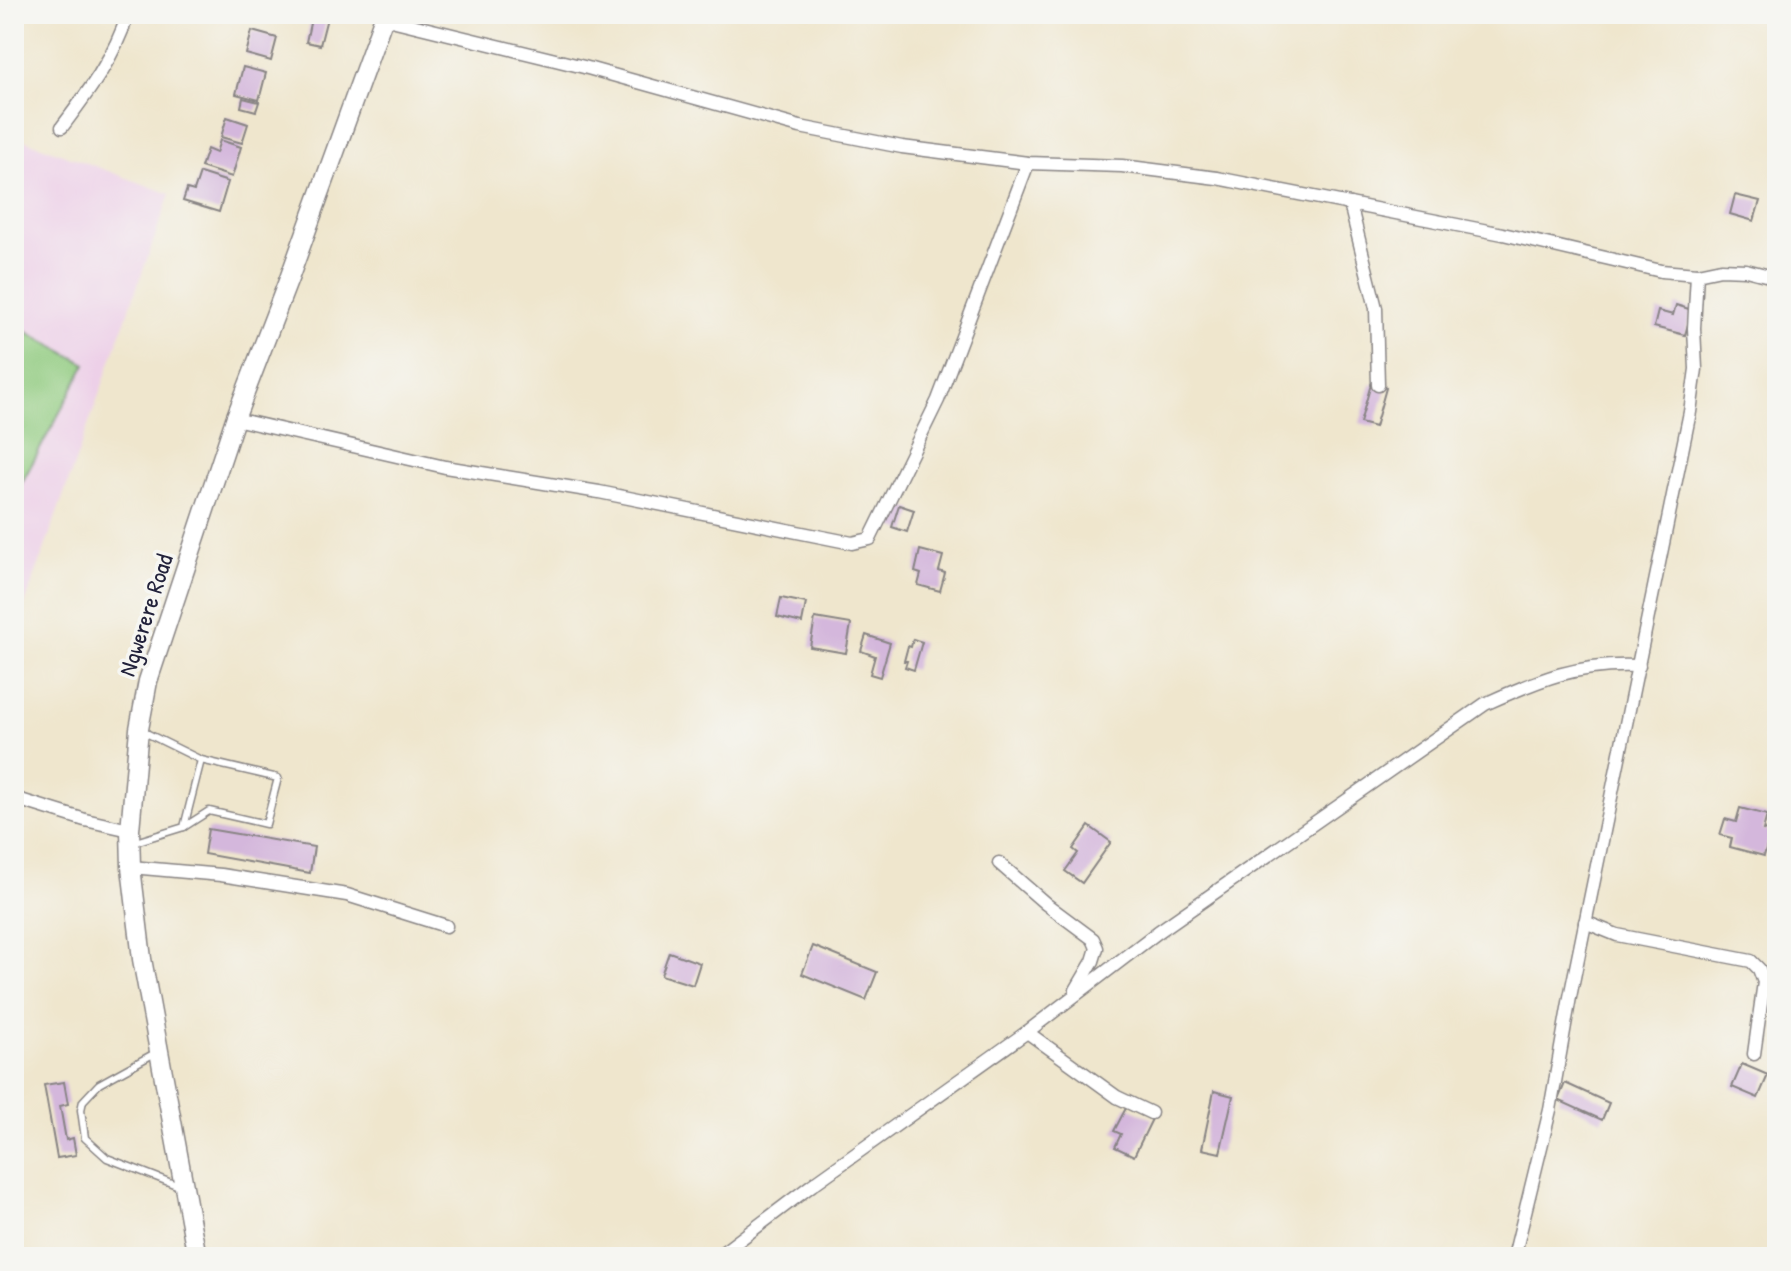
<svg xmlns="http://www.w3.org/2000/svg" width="1791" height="1271" font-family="'Patrick Hand',sans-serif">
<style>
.built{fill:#edd0e8}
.green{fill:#8fca7e;stroke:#58765c;stroke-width:2}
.building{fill:#d4b7dc}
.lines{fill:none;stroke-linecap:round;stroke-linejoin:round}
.service-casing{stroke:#888484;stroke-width:9}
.minor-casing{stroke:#888484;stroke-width:15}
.secondary-casing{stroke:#888484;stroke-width:21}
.service{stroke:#fff;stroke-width:6}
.minor{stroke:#fff;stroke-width:12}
.secondary{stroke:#fff;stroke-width:18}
.labels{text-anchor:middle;stroke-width:7;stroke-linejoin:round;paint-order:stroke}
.street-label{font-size:24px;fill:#22223b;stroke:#f6f6f2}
</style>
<rect width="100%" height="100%" fill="#f6f6f2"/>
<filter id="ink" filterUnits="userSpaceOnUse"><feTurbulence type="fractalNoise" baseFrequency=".0125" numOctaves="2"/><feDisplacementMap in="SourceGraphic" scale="16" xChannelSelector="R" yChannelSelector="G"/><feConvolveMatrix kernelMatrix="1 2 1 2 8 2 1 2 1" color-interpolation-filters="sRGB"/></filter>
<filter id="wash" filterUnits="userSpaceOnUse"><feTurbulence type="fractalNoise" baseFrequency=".006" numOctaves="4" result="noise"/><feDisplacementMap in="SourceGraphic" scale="32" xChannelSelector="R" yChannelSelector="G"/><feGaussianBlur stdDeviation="1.8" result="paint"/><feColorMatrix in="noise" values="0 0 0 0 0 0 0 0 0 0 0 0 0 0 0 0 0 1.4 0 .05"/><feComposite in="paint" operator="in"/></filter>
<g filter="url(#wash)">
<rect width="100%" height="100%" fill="#efe6cd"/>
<polygon class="built" points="14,136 170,194 14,635"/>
<polygon class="green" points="14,325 86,364 14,497"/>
<g id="blocks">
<g class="building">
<polygon points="312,14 328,14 320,45 306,42"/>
<polygon points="252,31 277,38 271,61 246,54"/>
<polygon points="243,67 266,73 259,100 236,94"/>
<polygon points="243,98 259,102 256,111 241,107"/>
<polygon points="227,117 248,124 242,143 221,137"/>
<polygon points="220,140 241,147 232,177 201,167 207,149 216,153"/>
<polygon points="200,173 228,182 219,212 183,201 187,189 194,191"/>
<polygon points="1735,195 1760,201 1754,221 1730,214"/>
<polygon points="1676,305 1692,310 1685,335 1654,327 1658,311 1673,315"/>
<polygon points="1371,384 1386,388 1375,427 1360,423"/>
<polygon points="899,505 914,510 907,532 892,527"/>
<polygon points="920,550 943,556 939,571 945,573 940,591 918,585 921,574 915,572"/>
<polygon points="781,598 806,603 802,623 777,617"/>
<polygon points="815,618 851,624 846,653 810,647"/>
<polygon points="866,635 890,643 880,677 870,674 875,656 861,651"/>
<polygon points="913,639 922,642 914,670 905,667 907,661 904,661 908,646 911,647"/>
<polygon points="1740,808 1767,815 1763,830 1771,832 1764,856 1730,847 1732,838 1720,835 1725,819 1736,822"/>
<polygon points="1089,826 1111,842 1082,883 1065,871 1078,853 1073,849"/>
<polygon points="208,829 314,847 310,873 204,854"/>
<polygon points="813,946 877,972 866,1000 802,974"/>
<polygon points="669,952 700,963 693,985 661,975"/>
<polygon points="1742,1064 1768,1075 1758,1098 1732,1087"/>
<polygon points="64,1082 68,1104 60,1106 66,1140 73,1138 76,1155 57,1158 44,1085"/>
<polygon points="1565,1083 1609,1103 1602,1120 1558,1100"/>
<polygon points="1214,1091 1233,1096 1220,1153 1202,1149"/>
<polygon points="1127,1106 1152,1119 1134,1156 1115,1147 1121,1134 1114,1131"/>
</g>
</g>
</g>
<g filter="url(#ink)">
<use href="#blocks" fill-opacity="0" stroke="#888484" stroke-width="2"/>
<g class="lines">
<g class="service-casing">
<g id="service">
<polyline points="184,827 209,811 266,824 278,778 201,760"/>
<polyline points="132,843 184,827 201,760 142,731"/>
<polyline points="155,1053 99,1084 83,1101 81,1110 85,1138 107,1158 179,1186"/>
</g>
</g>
<g class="minor-casing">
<g id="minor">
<polyline points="383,18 584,67 800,127 902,147 1028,163 1122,166 1217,178 1503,234 1661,271 1697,274 1721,269 1746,270 1777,278"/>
<path d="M62 127C89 91 114 58 128 14"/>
<polyline points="1350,204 1376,308 1378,385"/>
<polyline points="235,419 445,467 599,492 852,543 870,539 938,400 1028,163"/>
<polyline points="14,798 85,820 130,830"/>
<polyline points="999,863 1046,904 1093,939 1097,948 1093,961 1076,990"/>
<polyline points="131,867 221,875 347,895 446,926"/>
<polyline points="1585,922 1617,935 1751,961 1759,969 1764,982 1754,1054"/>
<polyline points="1027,1032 1117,1097 1151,1113"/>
<path d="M717 1257 812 1185 1027 1032 1158 932 1485 704C1540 679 1578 663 1639 666"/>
<polyline points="1514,1257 1550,1110 1570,997 1690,412 1696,369 1694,328 1697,274"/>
</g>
</g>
<g class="secondary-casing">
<polyline id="secondary" points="197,1257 142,959 131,867 130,830 139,729 148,681 235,419 290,276 385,14"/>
</g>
<use href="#service" class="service"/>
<use href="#minor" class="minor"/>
<use href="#secondary" class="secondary"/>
</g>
</g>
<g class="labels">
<g class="street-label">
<text transform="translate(146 615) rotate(-72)" y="8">Ngwerere Road</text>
</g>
</g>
<rect width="1791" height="1271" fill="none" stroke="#f6f6f2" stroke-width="48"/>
</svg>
